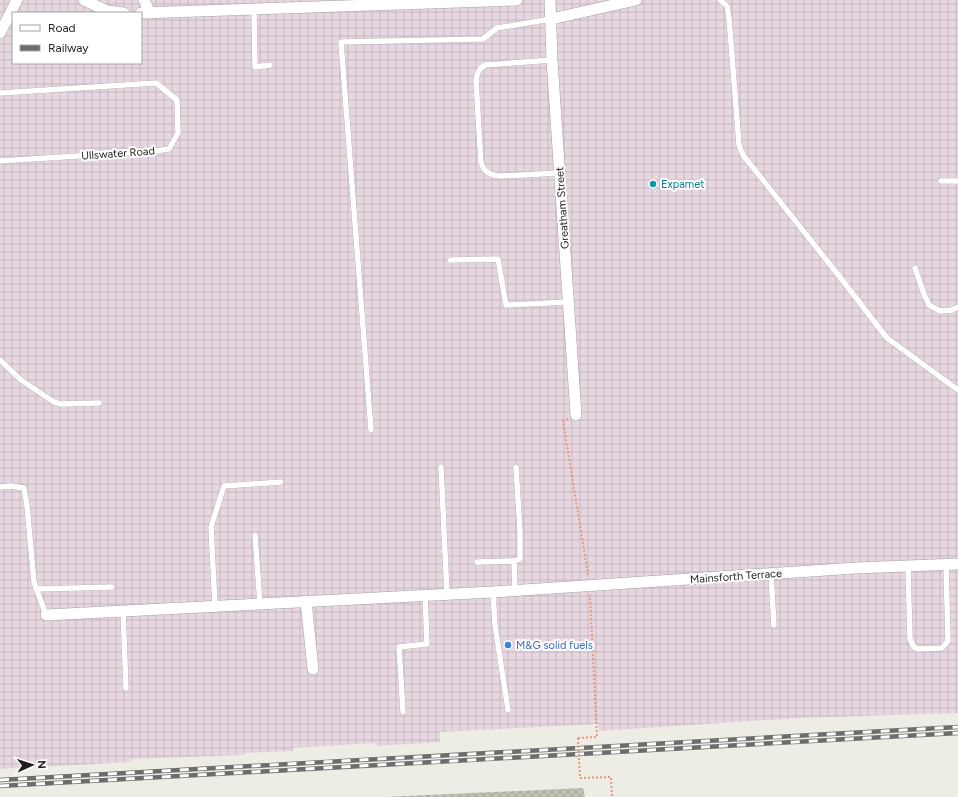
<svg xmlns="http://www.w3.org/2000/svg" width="958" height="797" font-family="Figtree,sans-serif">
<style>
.industrial{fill:url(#industrial-grid);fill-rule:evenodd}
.construction{fill:url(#construction-cross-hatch)}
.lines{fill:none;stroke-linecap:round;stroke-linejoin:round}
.lane-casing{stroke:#a2a2a2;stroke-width:6}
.street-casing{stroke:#a2a2a2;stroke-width:12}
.path{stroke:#ee9576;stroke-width:2;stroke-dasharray:2 2;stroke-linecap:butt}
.lane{stroke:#fff;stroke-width:5.5}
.street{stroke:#fff;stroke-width:11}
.rail-casing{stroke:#6c6c6c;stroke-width:4.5}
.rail{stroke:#fff;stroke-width:3;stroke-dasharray:9;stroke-linecap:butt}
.path-bridge{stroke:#ee9576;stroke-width:2;stroke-dasharray:2 2;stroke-linecap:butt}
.culture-dot{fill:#0f9aa8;stroke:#fff;stroke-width:1.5}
.shop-dot{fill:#3f7fe0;stroke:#fff;stroke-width:1.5}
.labels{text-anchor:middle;stroke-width:4;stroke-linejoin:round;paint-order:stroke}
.street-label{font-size:11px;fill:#1e1e1e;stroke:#fff}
.culture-label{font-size:11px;fill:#0d838f;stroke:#fff;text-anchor:start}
.shop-label{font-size:11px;fill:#366cbe;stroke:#fff;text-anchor:start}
</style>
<defs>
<pattern id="industrial-grid" width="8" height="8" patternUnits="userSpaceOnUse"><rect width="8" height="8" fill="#e7d7e1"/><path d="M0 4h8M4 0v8" fill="none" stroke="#c6b8c1"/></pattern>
<pattern id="construction-cross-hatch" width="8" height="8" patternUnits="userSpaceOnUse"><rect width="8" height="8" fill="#bfc2b1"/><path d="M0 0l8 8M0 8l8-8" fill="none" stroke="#a4a698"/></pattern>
</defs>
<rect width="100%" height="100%" fill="#eeede5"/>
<path class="industrial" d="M0 0H958V713L799 718 599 731 598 724 440 732V742L375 746 374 743 293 748V751L244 753V755L131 759V762L0 769ZM13 13H141V63H13Z"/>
<polygon class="construction" points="583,788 585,797 384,797"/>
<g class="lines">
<g class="lane-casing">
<g id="lane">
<polyline points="720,0 727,6 729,18 739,145 743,155 836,272 887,338 958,390"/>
<polyline points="254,10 255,67 270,65"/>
<path d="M552 60 485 65C478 69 477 74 476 81L481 163C485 173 490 175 501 176L559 173"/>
<polyline points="0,93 156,83 177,100 178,133 169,149 156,151 0,161"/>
<polyline points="941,181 958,181"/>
<polyline points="450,260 498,259 506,305 568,302"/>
<polyline points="915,268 924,294 929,305 940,311 952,310 958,307"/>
<polyline points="0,360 21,380 54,402 61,404 99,403"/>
<polyline points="371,430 341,42 483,39 497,28 551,19"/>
<polyline points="441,467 447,594"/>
<polyline points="0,487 11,486 24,488 27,506 34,582 46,615"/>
<polyline points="255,535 260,604"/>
<polyline points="514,561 520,559 520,531 516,467"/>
<polyline points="477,562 514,561 515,590"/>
<polyline points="908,566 910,639 914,647 918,649 942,648 948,641 946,565"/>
<polyline points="771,574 774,625"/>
<polyline points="36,589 112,587"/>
<polyline points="493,592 495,625 508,710"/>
<polyline points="215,606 211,527 224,486 281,482"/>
<polyline points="123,611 126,688"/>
<polyline points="403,712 399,647 427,644 425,595"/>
</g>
</g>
<g class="street-casing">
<g id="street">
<polyline points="84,0 107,11 124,13"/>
<polyline points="144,0 150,13"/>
<polyline points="550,0 552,60 576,415"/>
<polyline points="141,13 517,0"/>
<polyline points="551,19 636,0"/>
<polyline points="0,33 17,0"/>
<polyline points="306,601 313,669"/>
<polyline points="46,615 493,592 856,568 958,564"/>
</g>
</g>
<g class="path">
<polyline points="568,419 563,421 588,575"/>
<polyline points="578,738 597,737 590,595"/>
<polyline points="580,778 611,777 612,797"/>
</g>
<use href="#lane" class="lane"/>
<use href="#street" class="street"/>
<g class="rail-casing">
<g id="rail">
<polyline points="0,780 958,727"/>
<polyline points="0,786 958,733"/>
</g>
</g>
<use href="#rail" class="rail"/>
<polyline class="path-bridge" points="578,738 580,778"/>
</g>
<circle class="culture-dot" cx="653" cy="184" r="4"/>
<circle class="shop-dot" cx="508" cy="645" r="4"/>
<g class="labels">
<g class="street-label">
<text transform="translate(118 153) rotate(-4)" y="4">Ullswater Road</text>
<text transform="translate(562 208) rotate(-94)" y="4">Greatham Street</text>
<text transform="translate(736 576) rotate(-4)" y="4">Mainsforth Terrace</text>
</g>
<g class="culture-label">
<text x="661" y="188">Expamet</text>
</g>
<g class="shop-label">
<text x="516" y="649">M&amp;G solid fuels</text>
</g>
</g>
<rect x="12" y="12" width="130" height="52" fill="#ffffff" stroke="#a5a5a5"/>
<rect x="20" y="25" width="20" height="6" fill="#ffffff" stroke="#a5a5a5"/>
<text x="48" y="32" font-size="12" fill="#1e1e1e">Road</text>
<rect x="20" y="45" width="20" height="6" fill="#6c6c6c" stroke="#a5a5a5"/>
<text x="48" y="52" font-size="12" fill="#1e1e1e">Railway</text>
<g transform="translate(32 765) rotate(87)" stroke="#ffffff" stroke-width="3" paint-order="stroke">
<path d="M0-3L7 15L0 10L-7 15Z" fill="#1e1e1e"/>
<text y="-6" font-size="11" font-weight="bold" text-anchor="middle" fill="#1e1e1e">N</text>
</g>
</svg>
